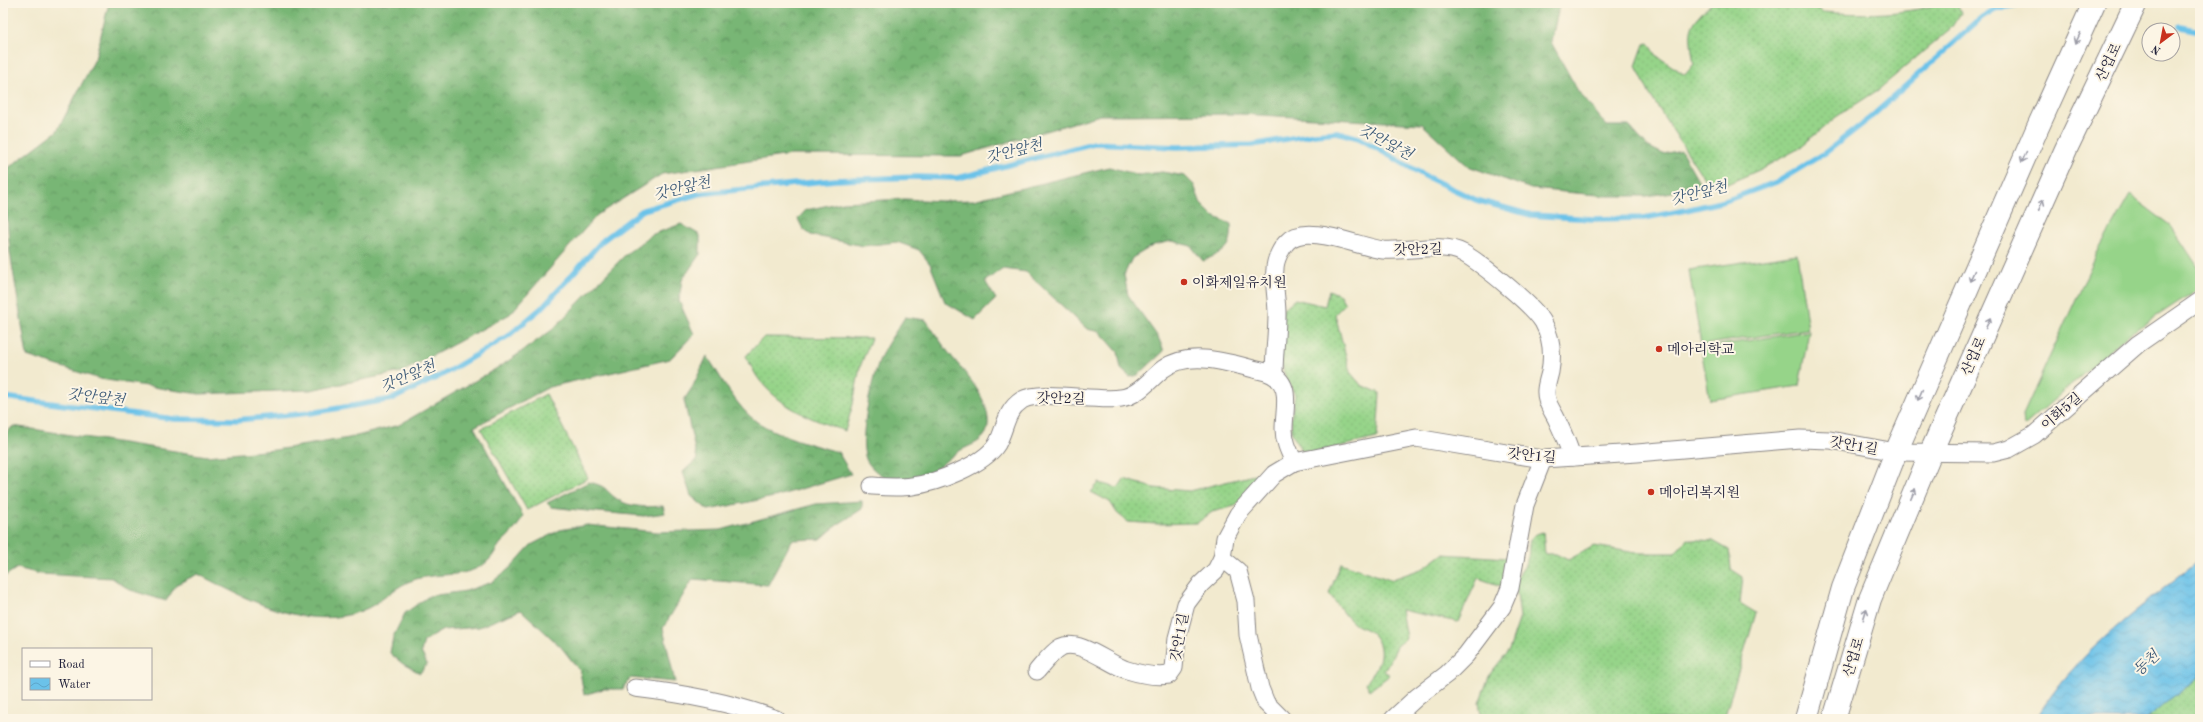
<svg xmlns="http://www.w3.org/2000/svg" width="2203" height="722" font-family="'Old Standard TT','Noto Serif KR',serif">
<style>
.grass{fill:url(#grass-dots);stroke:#5c7b62}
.forest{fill:url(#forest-crowns);stroke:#4d6c58}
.garden{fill:#96d489;stroke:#5c7b62}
.water{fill:url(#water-waves);stroke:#467292}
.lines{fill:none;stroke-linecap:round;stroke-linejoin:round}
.stream{stroke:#6bc2e9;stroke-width:5.5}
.minor-casing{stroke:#8a8685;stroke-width:19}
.primary-casing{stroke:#8a8685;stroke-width:24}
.minor{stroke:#fff;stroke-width:17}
.primary{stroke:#fff;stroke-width:22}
.oneway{stroke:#9c9ca7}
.poi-dot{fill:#c8321e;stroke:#fcf5e5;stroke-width:1.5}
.labels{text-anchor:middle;stroke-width:4;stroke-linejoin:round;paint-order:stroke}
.street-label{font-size:14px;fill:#22223b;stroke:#fcf5e5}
.poi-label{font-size:14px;fill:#22223b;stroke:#fcf5e5;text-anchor:start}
.water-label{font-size:15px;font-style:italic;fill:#3c5a78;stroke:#fcf5e5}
</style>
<defs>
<pattern id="grass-dots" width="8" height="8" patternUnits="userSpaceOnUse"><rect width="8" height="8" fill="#96d489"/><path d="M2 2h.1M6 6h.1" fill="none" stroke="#81b677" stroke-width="1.8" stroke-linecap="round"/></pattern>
<pattern id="forest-crowns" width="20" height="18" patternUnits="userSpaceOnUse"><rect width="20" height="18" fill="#78b675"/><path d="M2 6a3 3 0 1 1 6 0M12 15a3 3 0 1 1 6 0" fill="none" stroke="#629461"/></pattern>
<pattern id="water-waves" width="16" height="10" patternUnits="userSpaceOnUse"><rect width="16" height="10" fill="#6bc2e9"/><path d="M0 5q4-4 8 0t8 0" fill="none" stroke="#5ca6c9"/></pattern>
</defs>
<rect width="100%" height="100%" fill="#fcf5e5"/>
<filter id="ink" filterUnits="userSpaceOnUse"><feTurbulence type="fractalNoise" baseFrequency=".025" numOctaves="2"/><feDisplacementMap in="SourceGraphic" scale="8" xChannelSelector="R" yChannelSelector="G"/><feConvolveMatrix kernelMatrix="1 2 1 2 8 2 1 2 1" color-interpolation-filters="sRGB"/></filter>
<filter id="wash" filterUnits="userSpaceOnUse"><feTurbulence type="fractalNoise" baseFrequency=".012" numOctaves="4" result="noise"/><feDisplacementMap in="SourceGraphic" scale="16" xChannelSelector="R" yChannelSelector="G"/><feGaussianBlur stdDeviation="0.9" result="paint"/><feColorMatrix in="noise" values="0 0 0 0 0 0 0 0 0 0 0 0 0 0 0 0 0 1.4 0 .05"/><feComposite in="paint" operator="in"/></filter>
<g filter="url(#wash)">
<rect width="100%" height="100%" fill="#f2eacf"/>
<g class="grass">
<path d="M1712 3H1814L1822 12C1850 14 1877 15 1905 11 1924 9 1938 3 1957 3L1961 13 1951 28 1878 90 1836 117 1798 149 1759 170 1718 188 1707 183 1650 95 1636 66 1644 44 1649 43 1657 56 1685 75 1694 64C1689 30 1686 27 1712 3Z"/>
<polygon points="1329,290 1340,295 1345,304 1335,314 1350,372 1361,385 1380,393 1377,438 1311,453 1301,450 1292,433 1291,419 1295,395 1285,376 1281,361 1283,309 1295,299 1325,306"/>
<path d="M764 337 871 338 860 367 853 404 845 431C812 419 785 410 761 382 755 375 750 364 746 356Z"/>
<polygon points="546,394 588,478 527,510 481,429"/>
<polygon points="1258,474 1259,478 1235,506 1212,512 1197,523 1156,524 1128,522 1117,513 1110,502 1091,492 1099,483 1118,488 1124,479 1154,488 1189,491"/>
<path d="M1543 532 1545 554H1556L1568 560 1594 546 1637 553H1675L1687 539 1713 541 1729 550 1731 569 1743 577 1740 603 1756 613 1724 719H1482L1479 703 1490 674 1509 650 1520 617 1515 579C1519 574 1524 568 1526 563 1533 548 1522 537 1543 532Z"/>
<path d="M1443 554 1509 558 1504 587 1478 578 1458 622 1401 610 1406 638 1398 645 1384 671 1390 675 1370 690 1366 683C1378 668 1388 650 1372 633 1368 629 1361 628 1356 625 1346 618 1337 603 1329 594L1341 563 1390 580 1424 568Z"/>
<polygon points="2200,676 2200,719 2147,719 2148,718"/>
</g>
<g class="forest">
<polygon points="109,3 1560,3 1551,42 1578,91 1607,126 1629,126 1647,146 1663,154 1681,150 1701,185 1679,191 1647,196 1609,196 1531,189 1468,166 1422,124 1240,114 1100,115 961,156 790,155 662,174 597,215 510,314 402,372 310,390 199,394 100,379 27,356 10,252 3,172 57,131 95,59"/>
<path d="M1109 167 1139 175 1162 172 1185 176 1194 185 1201 204 1213 216 1231 224C1233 250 1224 251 1203 261L1191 246 1172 241 1154 245 1132 258 1124 275 1128 295 1158 337 1164 351 1138 375 1130 377 1121 369 1118 352 1100 332 1087 329 1026 272 1003 269 985 281 996 299 975 320 945 302 930 264 919 250 897 242 863 246 811 235 803 229 798 219 806 210 843 202 905 199 941 201 973 200Z"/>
<path d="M681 224 700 235V254L682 280 679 301 694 334 670 359 549 387 474 427 523 516C518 528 509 535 500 544 496 549 493 557 488 561 468 579 440 572 416 579 395 585 381 604 361 611 306 632 246 599 198 574L177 584 166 601 130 590 112 578 40 574 17 568 5 576 3 587V436L13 426 207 456 275 450 349 438 399 425 504 364 552 330 626 254 651 235Z"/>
<path d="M905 317 926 320C932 328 937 337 943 345 958 367 986 391 988 419 990 443 971 443 956 453 946 460 938 469 927 474 914 480 895 482 883 476 877 473 869 466 866 459 858 439 872 377 881 356 887 343 897 330 905 317Z"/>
<path d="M707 356C721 377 736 407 757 422 779 436 813 445 838 452L851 474 774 497 708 510 691 496 683 472 697 459 684 400 693 386Z"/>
<path d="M589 482C609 487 603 489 617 499 629 508 649 507 663 506L665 513 644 516 587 511 551 507 547 503Z"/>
<polygon points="862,501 862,509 837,525 821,539 792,540 768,585 693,579 663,628 675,682 630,678 623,689 603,689 584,695 580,671 561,647 521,610 479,627 443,630 424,641 421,652 427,664 420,673 403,664 390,653 393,637 405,613 429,596 466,591 492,582 510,568 531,545 560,530 587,525 657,532 721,530 816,504"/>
</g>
<g class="garden">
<polygon points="2130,195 2171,226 2200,270 2200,288 2129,334 2024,426 2023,415 2097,253"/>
<polygon points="1797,254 1808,329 1701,345 1689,270"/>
<polygon points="1809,331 1799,386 1710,400 1701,348"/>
</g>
<path class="water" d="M2200 559V676L2147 719H2036C2075 652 2141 608 2200 559Z"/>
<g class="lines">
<g class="stream">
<polyline points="2180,27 2200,31"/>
<polyline points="3,397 174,419 237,420 310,413 392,399 442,375 508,336 545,305 602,241 643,210 698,194 835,180 916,177 958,178 1094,143 1177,147 1252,145 1315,134 1337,132 1359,138 1427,177 1476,200 1531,215 1593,219 1644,218 1686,210 1725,201 1779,181 1825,153 1870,118 1982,17 1995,9 2016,5"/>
</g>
</g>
</g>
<g filter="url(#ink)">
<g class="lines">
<g class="minor-casing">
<g id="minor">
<path d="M1274 375C1274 354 1277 334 1277 314 1277 299 1273 284 1275 269 1275 260 1281 248 1287 242 1306 222 1359 247 1383 250 1407 252 1443 242 1463 253 1481 263 1533 305 1543 322 1552 338 1553 355 1550 372 1548 381 1544 390 1547 399 1548 405 1553 412 1556 418 1562 431 1568 443 1572 457"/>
<path d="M872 486C886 487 899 488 912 486 936 483 984 465 997 444 1006 428 1005 411 1022 400 1042 389 1095 402 1121 398 1138 396 1150 379 1163 369 1192 348 1234 365 1266 372 1294 381 1284 407 1284 429 1284 441 1289 451 1294 462"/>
<polyline points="1222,558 1238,571 1246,601 1248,635 1260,688 1266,703 1282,719"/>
<path d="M1037 671C1044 663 1052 652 1061 647 1079 638 1110 665 1127 670 1140 674 1156 677 1169 675L1174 668 1177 638 1186 604 1201 584 1216 570 1222 558 1225 538 1238 514 1274 474 1294 462 1416 438 1543 459 1637 453 1800 439 1830 440 1896 452 1993 453 2009 449 2034 435 2138 344 2200 301"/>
<path d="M635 688C685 694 729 702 776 719"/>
<polyline points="1393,719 1417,697 1447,674 1466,655 1502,607 1510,588 1525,505 1543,459"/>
</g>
</g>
<g class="primary-casing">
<g id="primary">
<polyline points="1806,719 1843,588 1896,452 2037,129 2094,3"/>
<polyline points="1834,719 1870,599 1931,452 2066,149 2136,3"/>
</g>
</g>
<use href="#minor" class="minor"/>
<use href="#primary" class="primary"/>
</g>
<defs><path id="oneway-shaft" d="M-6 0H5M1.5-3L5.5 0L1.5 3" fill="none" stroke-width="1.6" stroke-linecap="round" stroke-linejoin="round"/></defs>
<g class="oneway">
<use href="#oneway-shaft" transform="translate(2078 38) rotate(115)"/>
<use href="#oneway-shaft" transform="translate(2024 157) rotate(114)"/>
<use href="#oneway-shaft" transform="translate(2041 205) rotate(-66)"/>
<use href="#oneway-shaft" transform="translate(1972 276) rotate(114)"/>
<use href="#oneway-shaft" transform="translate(1988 323) rotate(-66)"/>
<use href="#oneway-shaft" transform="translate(1920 395) rotate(114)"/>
<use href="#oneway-shaft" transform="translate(1913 494) rotate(-67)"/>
<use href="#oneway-shaft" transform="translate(1865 614) rotate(-73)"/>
</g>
</g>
<g class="poi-dot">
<circle cx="1184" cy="282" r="4"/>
<circle cx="1659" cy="349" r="4"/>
<circle cx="1651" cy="492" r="4"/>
</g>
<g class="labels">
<g class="street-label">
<text transform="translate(2108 62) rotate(-64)" y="5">산업로</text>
<text transform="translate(1418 249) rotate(-1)" y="5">갓안2길</text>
<text transform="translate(1973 356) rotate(-66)" y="5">산업로</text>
<text transform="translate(1061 398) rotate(1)" y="5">갓안2길</text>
<text transform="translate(2061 411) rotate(-41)" y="5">이화5길</text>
<text transform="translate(1854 445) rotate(10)" y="5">갓안1길</text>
<text transform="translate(1532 455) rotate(5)" y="5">갓안1길</text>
<text transform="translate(1179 637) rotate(-80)" y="5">갓안1길</text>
<text transform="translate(1853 657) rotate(-73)" y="5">산업로</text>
</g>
<g class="poi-label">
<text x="1192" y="287">이화제일유치원</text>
<text x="1667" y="354">메아리학교</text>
<text x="1659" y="497">메아리복지원</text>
</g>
<g class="water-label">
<text transform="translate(1386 142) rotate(28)" y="5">갓안앞천</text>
<text transform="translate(1014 151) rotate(-14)" y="5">갓안앞천</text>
<text transform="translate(682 188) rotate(-13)" y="5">갓안앞천</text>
<text transform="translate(1699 193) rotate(-14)" y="5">갓안앞천</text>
<text transform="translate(408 376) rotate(-23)" y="5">갓안앞천</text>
<text transform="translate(96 397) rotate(7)" y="5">갓안앞천</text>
<text transform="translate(2146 663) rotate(-43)" y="5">동천</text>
</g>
</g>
<rect width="2203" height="722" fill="none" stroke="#fcf5e5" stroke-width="16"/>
<rect x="22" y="648" width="130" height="52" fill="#fcf5e5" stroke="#a5a1a1"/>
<rect x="30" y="661" width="20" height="6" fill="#ffffff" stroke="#a5a1a1"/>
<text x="58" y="668" font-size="12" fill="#22223b">Road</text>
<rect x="30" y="678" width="20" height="12" fill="url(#water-waves)" stroke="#a5a1a1"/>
<text x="58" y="688" font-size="12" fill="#22223b">Water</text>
<g transform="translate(2161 42) rotate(212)"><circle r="19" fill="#fcf5e5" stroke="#a5a1a1"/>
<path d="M0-3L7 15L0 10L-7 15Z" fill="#c8321e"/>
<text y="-6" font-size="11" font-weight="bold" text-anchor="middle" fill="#22223b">N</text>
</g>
</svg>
